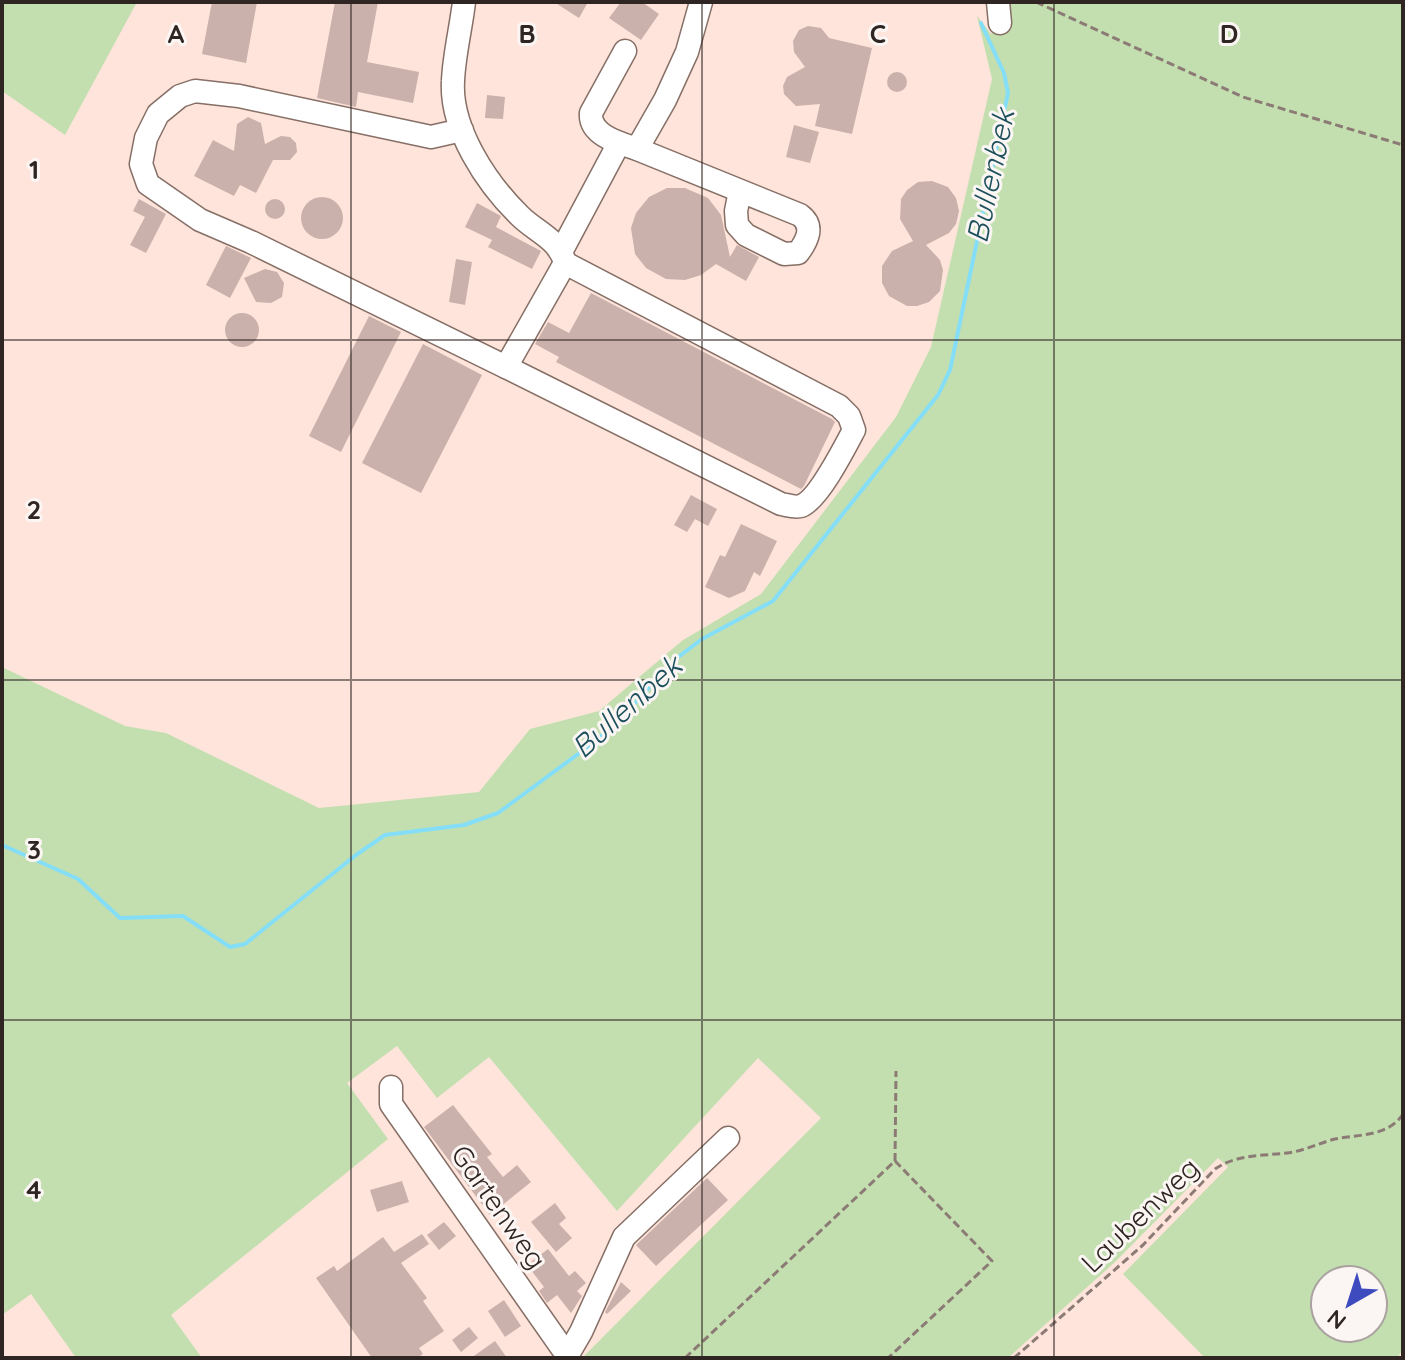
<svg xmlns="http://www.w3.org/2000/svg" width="1405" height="1360" font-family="Quicksand,sans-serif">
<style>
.green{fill:#c3dfb0;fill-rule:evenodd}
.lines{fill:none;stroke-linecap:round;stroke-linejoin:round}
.stream{stroke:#85def7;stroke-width:4}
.building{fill:#cbb1ab}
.minor-casing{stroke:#866f66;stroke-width:25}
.path{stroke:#8c7b75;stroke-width:3;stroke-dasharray:8 4;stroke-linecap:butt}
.minor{stroke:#fff;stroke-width:22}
.grid{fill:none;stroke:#2f2522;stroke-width:2;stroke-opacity:0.55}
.labels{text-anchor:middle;stroke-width:6;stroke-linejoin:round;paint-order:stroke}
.street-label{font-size:28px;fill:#2f2522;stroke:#fbf6f4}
.water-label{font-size:30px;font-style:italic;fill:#1d505d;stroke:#fbf6f4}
.grid-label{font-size:26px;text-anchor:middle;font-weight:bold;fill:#2f2522;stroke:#fbf6f4;stroke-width:6;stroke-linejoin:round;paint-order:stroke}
</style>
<rect width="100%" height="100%" fill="#fee4da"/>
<g class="green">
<polygon points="2,2 137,2 65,135 2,91"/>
<path d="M1011 2H1098L1104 4 1108 2H1403V1350L1397 1358H1205L1123 1274 1228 1167 1218 1158 1114 1263 1008 1358H582L821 1118 758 1058 617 1211 489 1057 437 1098 397 1046 347 1083 388 1139 171 1315 202 1358H76L31 1294 2 1315V667L125 726 166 733 319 808 479 792 530 729 599 711 683 640 761 594 896 417 931 347 992 79 977 16 991 34 1007 17ZM1325 1280H1373V1328H1325Z"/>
</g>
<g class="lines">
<polyline class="stream" points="2,845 78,879 120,918 183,916 230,947 245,944 356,855 385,835 464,825 498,813 593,743 616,724 673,661 702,639 773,601 938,395 950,370 1008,93 1004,73 981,23"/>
</g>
<g class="building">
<polygon points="212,2 257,2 246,63 202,54"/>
<polygon points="335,2 378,2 367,62 419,72 413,103 358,92 356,107 317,98"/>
<polygon points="554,2 588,2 579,18"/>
<polygon points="621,2 642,2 659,14 641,40 609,18"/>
<polygon points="808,26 821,28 829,38 872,48 852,134 815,126 820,104 796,106 784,94 783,86 787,77 805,67 794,52 793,41 799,30"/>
<circle cx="897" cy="82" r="10"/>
<polygon points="487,95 505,97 503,119 485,118"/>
<polygon points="248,117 261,123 265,144 281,136 290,137 296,143 297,152 290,160 273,160 256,193 240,185 234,196 194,176 213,140 234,151 237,124"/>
<polygon points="794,125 819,132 810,163 786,157"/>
<polygon points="932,181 948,187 956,198 959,211 956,224 949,233 926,245 940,260 943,270 940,291 929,302 917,306 907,306 889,296 882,283 882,266 892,251 913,241 900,219 901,199 907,190 918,182"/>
<polygon points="667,188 685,188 708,198 721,215 730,257 737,245 759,257 746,281 716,264 701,275 685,280 666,279 646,268 635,254 631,228 636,213 649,197"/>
<circle cx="322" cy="218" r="21"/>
<circle cx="275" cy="209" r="10"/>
<polygon points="139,199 166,214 146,253 130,245 145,217 133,211"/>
<polygon points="477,203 501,216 496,227 541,251 532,269 488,247 492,240 465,227"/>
<polygon points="226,246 251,258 230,298 206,285"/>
<polygon points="456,259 472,262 465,305 449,302"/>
<polygon points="265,269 277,272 284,283 282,297 271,303 256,302 244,278"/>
<polygon points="591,293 832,419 835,422 804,486 801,489 556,362 559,357 535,344 548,322 569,333"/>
<circle cx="242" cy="330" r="17"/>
<polygon points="369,316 401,332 341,452 309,436"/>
<polygon points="423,344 482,375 421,493 362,463"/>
<polygon points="691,495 717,509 708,526 695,519 687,532 674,525"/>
<polygon points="741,524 777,541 760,576 754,572 745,591 729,598 705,587 720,555 725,557"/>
<polygon points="453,1105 492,1154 487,1157 503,1177 517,1165 531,1182 490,1215 424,1127"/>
<polygon points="707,1178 728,1200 656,1266 636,1245"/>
<polygon points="402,1181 409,1202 377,1212 370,1190"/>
<polygon points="555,1203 566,1218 559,1224 572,1238 556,1252 531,1222"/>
<polygon points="444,1222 456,1236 439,1250 427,1235"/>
<polygon points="422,1234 429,1244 401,1263 427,1298 423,1301 444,1331 419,1348 423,1354 417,1358 372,1358 316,1278 334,1266 337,1271 383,1237 394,1252"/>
<polygon points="548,1249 569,1276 575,1271 586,1283 577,1291 582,1296 571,1313 557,1295 547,1303 539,1291 544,1287 527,1265"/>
<polygon points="621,1282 631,1291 607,1314 605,1312"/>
<polygon points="504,1300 521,1326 505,1337 488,1311"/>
<polygon points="469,1327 478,1338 461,1352 452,1340"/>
<polygon points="495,1341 507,1358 471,1358"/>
</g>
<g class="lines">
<g class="minor-casing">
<g id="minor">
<polyline points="998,2 1000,23"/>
<path d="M625 51 591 113C589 135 619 143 637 149L800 215C815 226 807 241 798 253L784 254 746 235 737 225 736 211 740 191"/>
<path d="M462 130 431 137 239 96 195 91 180 96 158 114 146 138 141 164 148 184 200 220 251 242 506 367 565 263C559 239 536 232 520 216 487 184 450 129 453 81 454 55 461 28 464 2"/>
<polyline points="637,149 665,100 687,52 701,2"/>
<polyline points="562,250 619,143"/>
<path d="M506 367 781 504C787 505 795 508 801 506 818 500 845 447 854 430L849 416 839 406 565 263"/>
<polyline points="391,1087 391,1104 569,1358"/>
<polyline points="567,1356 581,1332 624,1237 728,1138"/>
</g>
</g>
<g class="path">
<polyline points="1036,2 1243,97 1403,145"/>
<polyline points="895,1161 896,1071"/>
<polyline points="685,1358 895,1161 992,1261 888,1358"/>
<path d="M1014 1358 1143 1245 1215 1169C1237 1154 1262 1156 1287 1153 1304 1151 1319 1143 1335 1139 1359 1134 1388 1137 1403 1114"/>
</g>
<use href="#minor" class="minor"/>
</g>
<path class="grid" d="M351 2V1358M702 2V1358M1054 2V1358M2 340H1403M2 680H1403M2 1020H1403"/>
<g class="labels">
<g class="street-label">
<text transform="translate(499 1207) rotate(55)" y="10">Gartenweg</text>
<text transform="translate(1140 1215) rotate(-44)" y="10">Laubenweg</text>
</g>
<g class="water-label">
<text transform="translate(991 176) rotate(-78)" y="10">Bullenbek</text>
<text transform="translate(627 707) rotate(-42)" y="10">Bullenbek</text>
</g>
</g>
<g class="grid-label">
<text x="176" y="43">A</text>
<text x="527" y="43">B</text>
<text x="878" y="43">C</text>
<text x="1229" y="43">D</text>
<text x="34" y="179">1</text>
<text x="34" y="519">2</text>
<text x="34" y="859">3</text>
<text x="34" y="1199">4</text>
</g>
<rect width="1405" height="1360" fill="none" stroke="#2f2522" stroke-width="8"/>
<g transform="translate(1349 1304) rotate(219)"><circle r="38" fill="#fbf6f4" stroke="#a9a2a0" stroke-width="2"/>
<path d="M0-6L14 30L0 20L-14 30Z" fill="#3e4bbe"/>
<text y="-12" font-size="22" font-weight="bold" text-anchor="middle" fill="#2f2522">N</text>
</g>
</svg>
